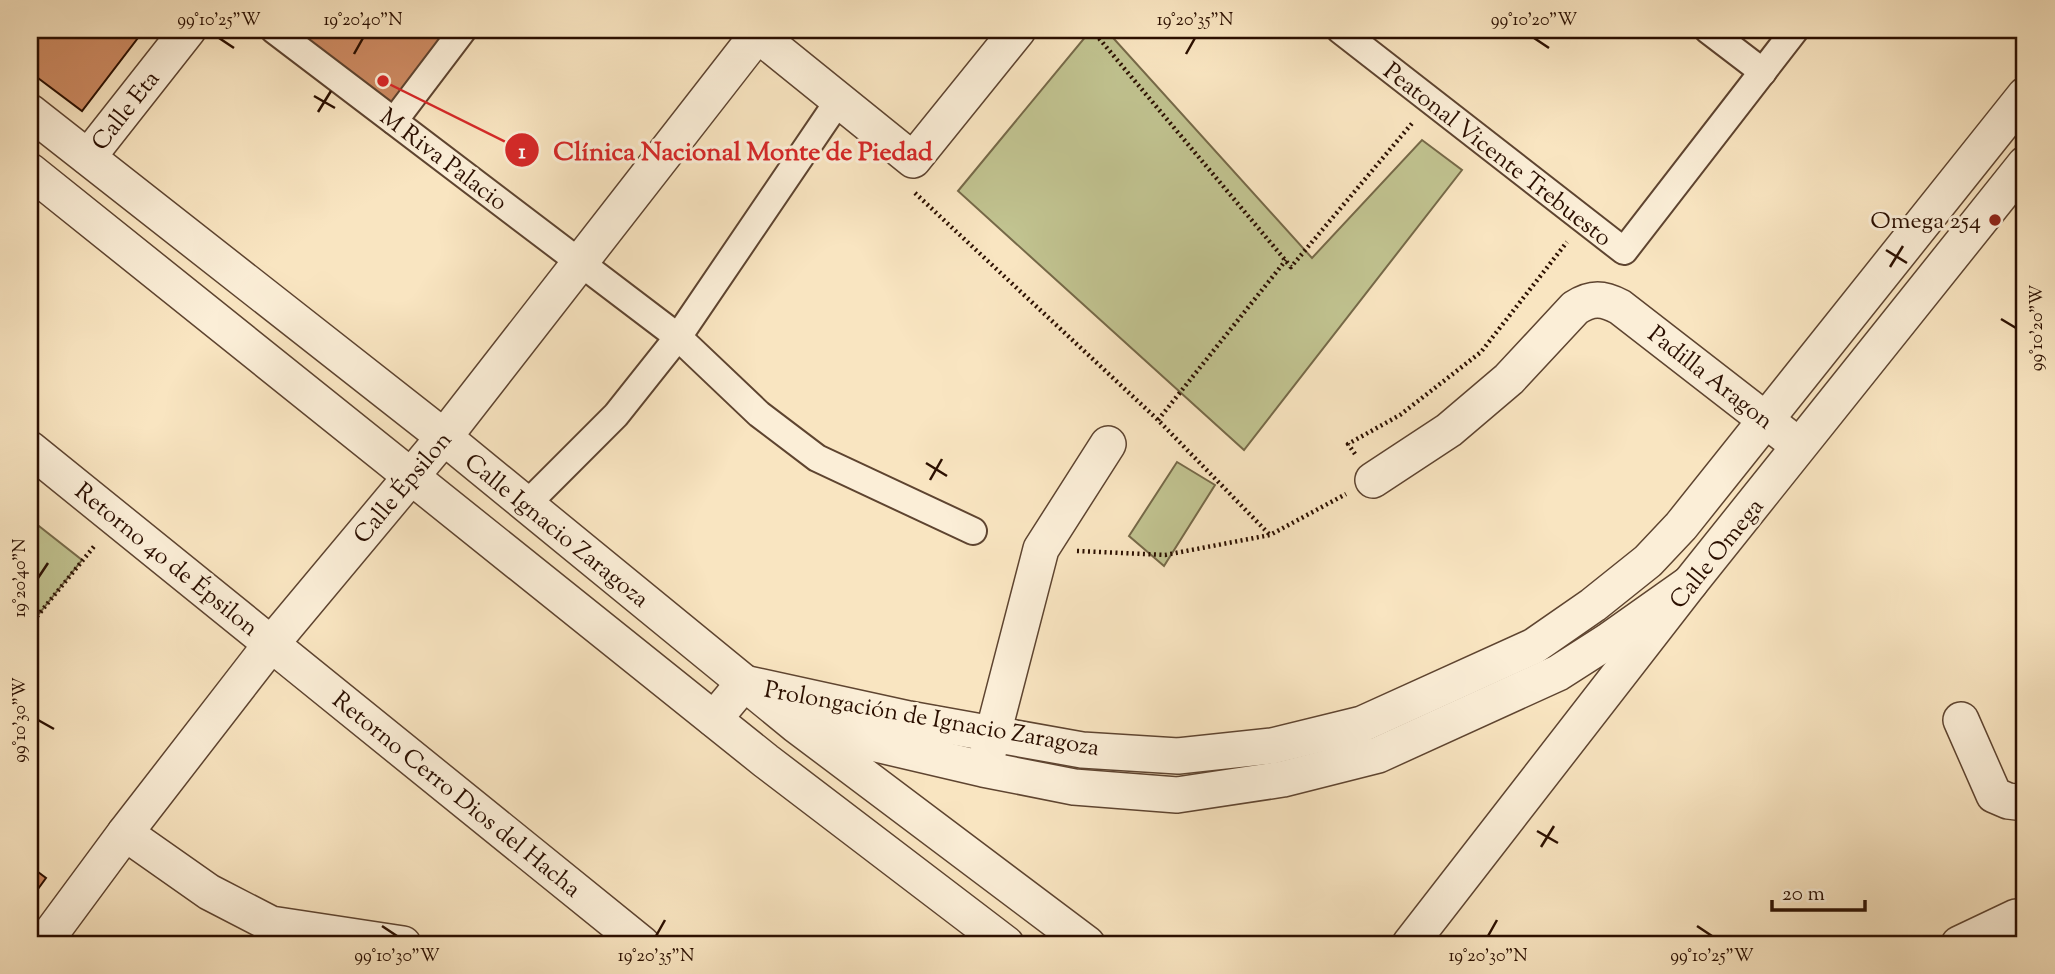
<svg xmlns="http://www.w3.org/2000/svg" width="2055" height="974" font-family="'Sorts Mill Goudy',serif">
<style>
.green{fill:#c1c390;stroke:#766948;stroke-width:2}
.building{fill:#cd8a62;stroke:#2b0f00;stroke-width:2}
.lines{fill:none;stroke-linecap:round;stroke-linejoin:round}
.pedestrian-casing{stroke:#5e4430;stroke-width:30}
.minor-casing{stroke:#5e4430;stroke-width:38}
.path{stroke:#2b0f00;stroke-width:4.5;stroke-dasharray:2 3.5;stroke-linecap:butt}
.pedestrian{stroke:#fbeed7;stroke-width:26}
.minor{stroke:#fbeed7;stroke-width:35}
.ticks{fill:none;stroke:#2b0f00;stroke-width:2.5}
.poi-dot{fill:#8f2418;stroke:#fbeed7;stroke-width:2.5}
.labels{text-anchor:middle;stroke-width:6;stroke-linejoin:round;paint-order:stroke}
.street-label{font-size:24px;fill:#2b0f00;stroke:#fbeed7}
.poi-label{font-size:24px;fill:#2b0f00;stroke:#fbeed7;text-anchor:end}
.leader{fill:none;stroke:#d62828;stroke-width:2.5}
.callout-dot{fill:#d62828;stroke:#fbeed7;stroke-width:2.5}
.mark-label{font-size:21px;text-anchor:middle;font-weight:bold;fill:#fff}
.callout-label{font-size:26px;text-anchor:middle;font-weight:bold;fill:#d62828;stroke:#fbeed7;stroke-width:6;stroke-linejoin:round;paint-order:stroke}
.neatline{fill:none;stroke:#2b0f00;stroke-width:2.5}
.ticks-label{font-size:18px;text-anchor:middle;fill:#2b0f00}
</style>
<rect width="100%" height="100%" fill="#f9e5c1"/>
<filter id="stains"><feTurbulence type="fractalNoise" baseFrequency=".00286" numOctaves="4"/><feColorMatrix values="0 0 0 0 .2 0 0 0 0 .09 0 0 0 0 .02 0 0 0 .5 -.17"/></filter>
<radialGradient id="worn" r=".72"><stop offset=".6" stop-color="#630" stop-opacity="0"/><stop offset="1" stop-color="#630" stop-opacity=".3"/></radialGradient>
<g class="green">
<polygon points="1091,30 1106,30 1312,258 1422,140 1462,170 1244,450 958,191"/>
<polygon points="1177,462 1215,485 1164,566 1129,536"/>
<polygon points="30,519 82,560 30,625"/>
</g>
<g class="building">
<polygon points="30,30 144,30 82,111 30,72"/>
<polygon points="274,30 441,30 455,40 394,121"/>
<polygon points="30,866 46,878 30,900"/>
</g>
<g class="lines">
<g class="pedestrian-casing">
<g id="pedestrian">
<polyline points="274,30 678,337 759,414 817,458 973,531"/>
<polyline points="1340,30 1624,251 1795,30"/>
<polyline points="1708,30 1763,72"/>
<polyline points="394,121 463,30"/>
<polyline points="526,505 616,415 678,337 839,100"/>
</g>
</g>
<g class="minor-casing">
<g id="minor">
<polyline points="757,34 913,160 1018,30"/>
<polyline points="30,112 444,437 796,725 1087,944"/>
<polyline points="88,157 188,30"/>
<polyline points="30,171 766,761 1006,944"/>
<polyline points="30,449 642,944"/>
<path d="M1373 480 1449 430 1509 379 1575 308C1592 297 1603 298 1620 307L1785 435"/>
<polyline points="714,719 744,683 909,719 1082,750 1178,756 1272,746 1362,724 1534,646 1593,605 1648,561 1681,526 2025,95"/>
<polyline points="1961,720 1994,795 2008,801 2025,803"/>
<polyline points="808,728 983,769 1074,787 1177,795 1283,779 1378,755 1558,673 1608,641 1690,583"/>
<polyline points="988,753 1041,549 1108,444"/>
<polyline points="125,833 209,892 271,924 403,944"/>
<polyline points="43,944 125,833 272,643 444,437 761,30"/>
<polyline points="1410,944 1690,583 2025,164"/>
<polyline points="1959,944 2016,917 2025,919"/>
</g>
</g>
<g class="path">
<polyline points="1092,30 1291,267 1414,121"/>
<polyline points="915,193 1158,420 1270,535"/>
<polyline points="1158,420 1286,260"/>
<polyline points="1355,454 1348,444 1400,415 1481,352 1567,242"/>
<polyline points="1077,551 1165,555 1270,535 1346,494"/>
<polyline points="30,606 39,613"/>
<polyline points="30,625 96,544"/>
</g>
<use href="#pedestrian" class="pedestrian"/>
<use href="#minor" class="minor"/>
</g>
<path class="ticks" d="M219 38 234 48M1534 38 1549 48M354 54 363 38M1186 54 1195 38M314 96 335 108M318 112 331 91M1886 250 1907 263M1890 267 1903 246M2001 319 2016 328M926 463 947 476M930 480 942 459M38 578 48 563M38 720 54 729M1537 831 1558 843M1541 847 1554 826M382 926 397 936M1697 926 1712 936M656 936 665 920M1488 936 1497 920"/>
<circle class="poi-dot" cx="1995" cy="220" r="7"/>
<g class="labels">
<g class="street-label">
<text transform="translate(125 110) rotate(-52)" y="8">Calle Eta</text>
<text transform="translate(1498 154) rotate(38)" y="8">Peatonal Vicente Trebuesto</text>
<text transform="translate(444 159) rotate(37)" y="8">M Riva Palacio</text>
<text transform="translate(1711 377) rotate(38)" y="8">Padilla Aragon</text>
<text transform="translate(402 487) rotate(-50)" y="8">Calle Épsilon</text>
<text transform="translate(557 530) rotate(39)" y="8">Calle Ignacio Zaragoza</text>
<text transform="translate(1716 553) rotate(-51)" y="8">Calle Omega</text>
<text transform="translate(167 559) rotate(39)" y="8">Retorno 4o de Épsilon</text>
<text transform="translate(932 718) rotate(10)" y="8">Prolongación de Ignacio Zaragoza</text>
<text transform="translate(457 794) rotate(39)" y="8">Retorno Cerro Dios del Hacha</text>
</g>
<g class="poi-label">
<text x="1981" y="228">Omega 254</text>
</g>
</g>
<path class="leader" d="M383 81L522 150"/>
<g class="callout-dot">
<circle cx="383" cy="81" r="7"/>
<circle cx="522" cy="150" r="18"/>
</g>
<g class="mark-label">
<text x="522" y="158">1</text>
</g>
<g class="callout-label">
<text x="743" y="160">Clínica Nacional Monte de Piedad</text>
</g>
<rect width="2055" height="974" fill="none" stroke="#f9e5c1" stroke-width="77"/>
<path d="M1772 900v10h93v-10" fill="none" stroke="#2b0f00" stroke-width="3.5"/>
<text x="1782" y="900" font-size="21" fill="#2b0f00" stroke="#fbeed7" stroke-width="5" paint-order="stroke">20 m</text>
<rect x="38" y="38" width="1978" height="898" class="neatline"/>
<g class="ticks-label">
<text x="219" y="25">99°10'25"W</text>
<text x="363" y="25">19°20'40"N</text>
<text x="1195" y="25">19°20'35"N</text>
<text x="1534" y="25">99°10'20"W</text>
<text transform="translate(2036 328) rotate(-90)" y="6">99°10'20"W</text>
<text transform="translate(19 578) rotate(-90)" y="6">19°20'40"N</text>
<text transform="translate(19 720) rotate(-90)" y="6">99°10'30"W</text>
<text x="397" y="961">99°10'30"W</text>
<text x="656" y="961">19°20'35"N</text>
<text x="1488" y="961">19°20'30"N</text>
<text x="1712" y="961">99°10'25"W</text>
</g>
<rect width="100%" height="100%" filter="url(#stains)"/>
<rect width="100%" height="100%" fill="url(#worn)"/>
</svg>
